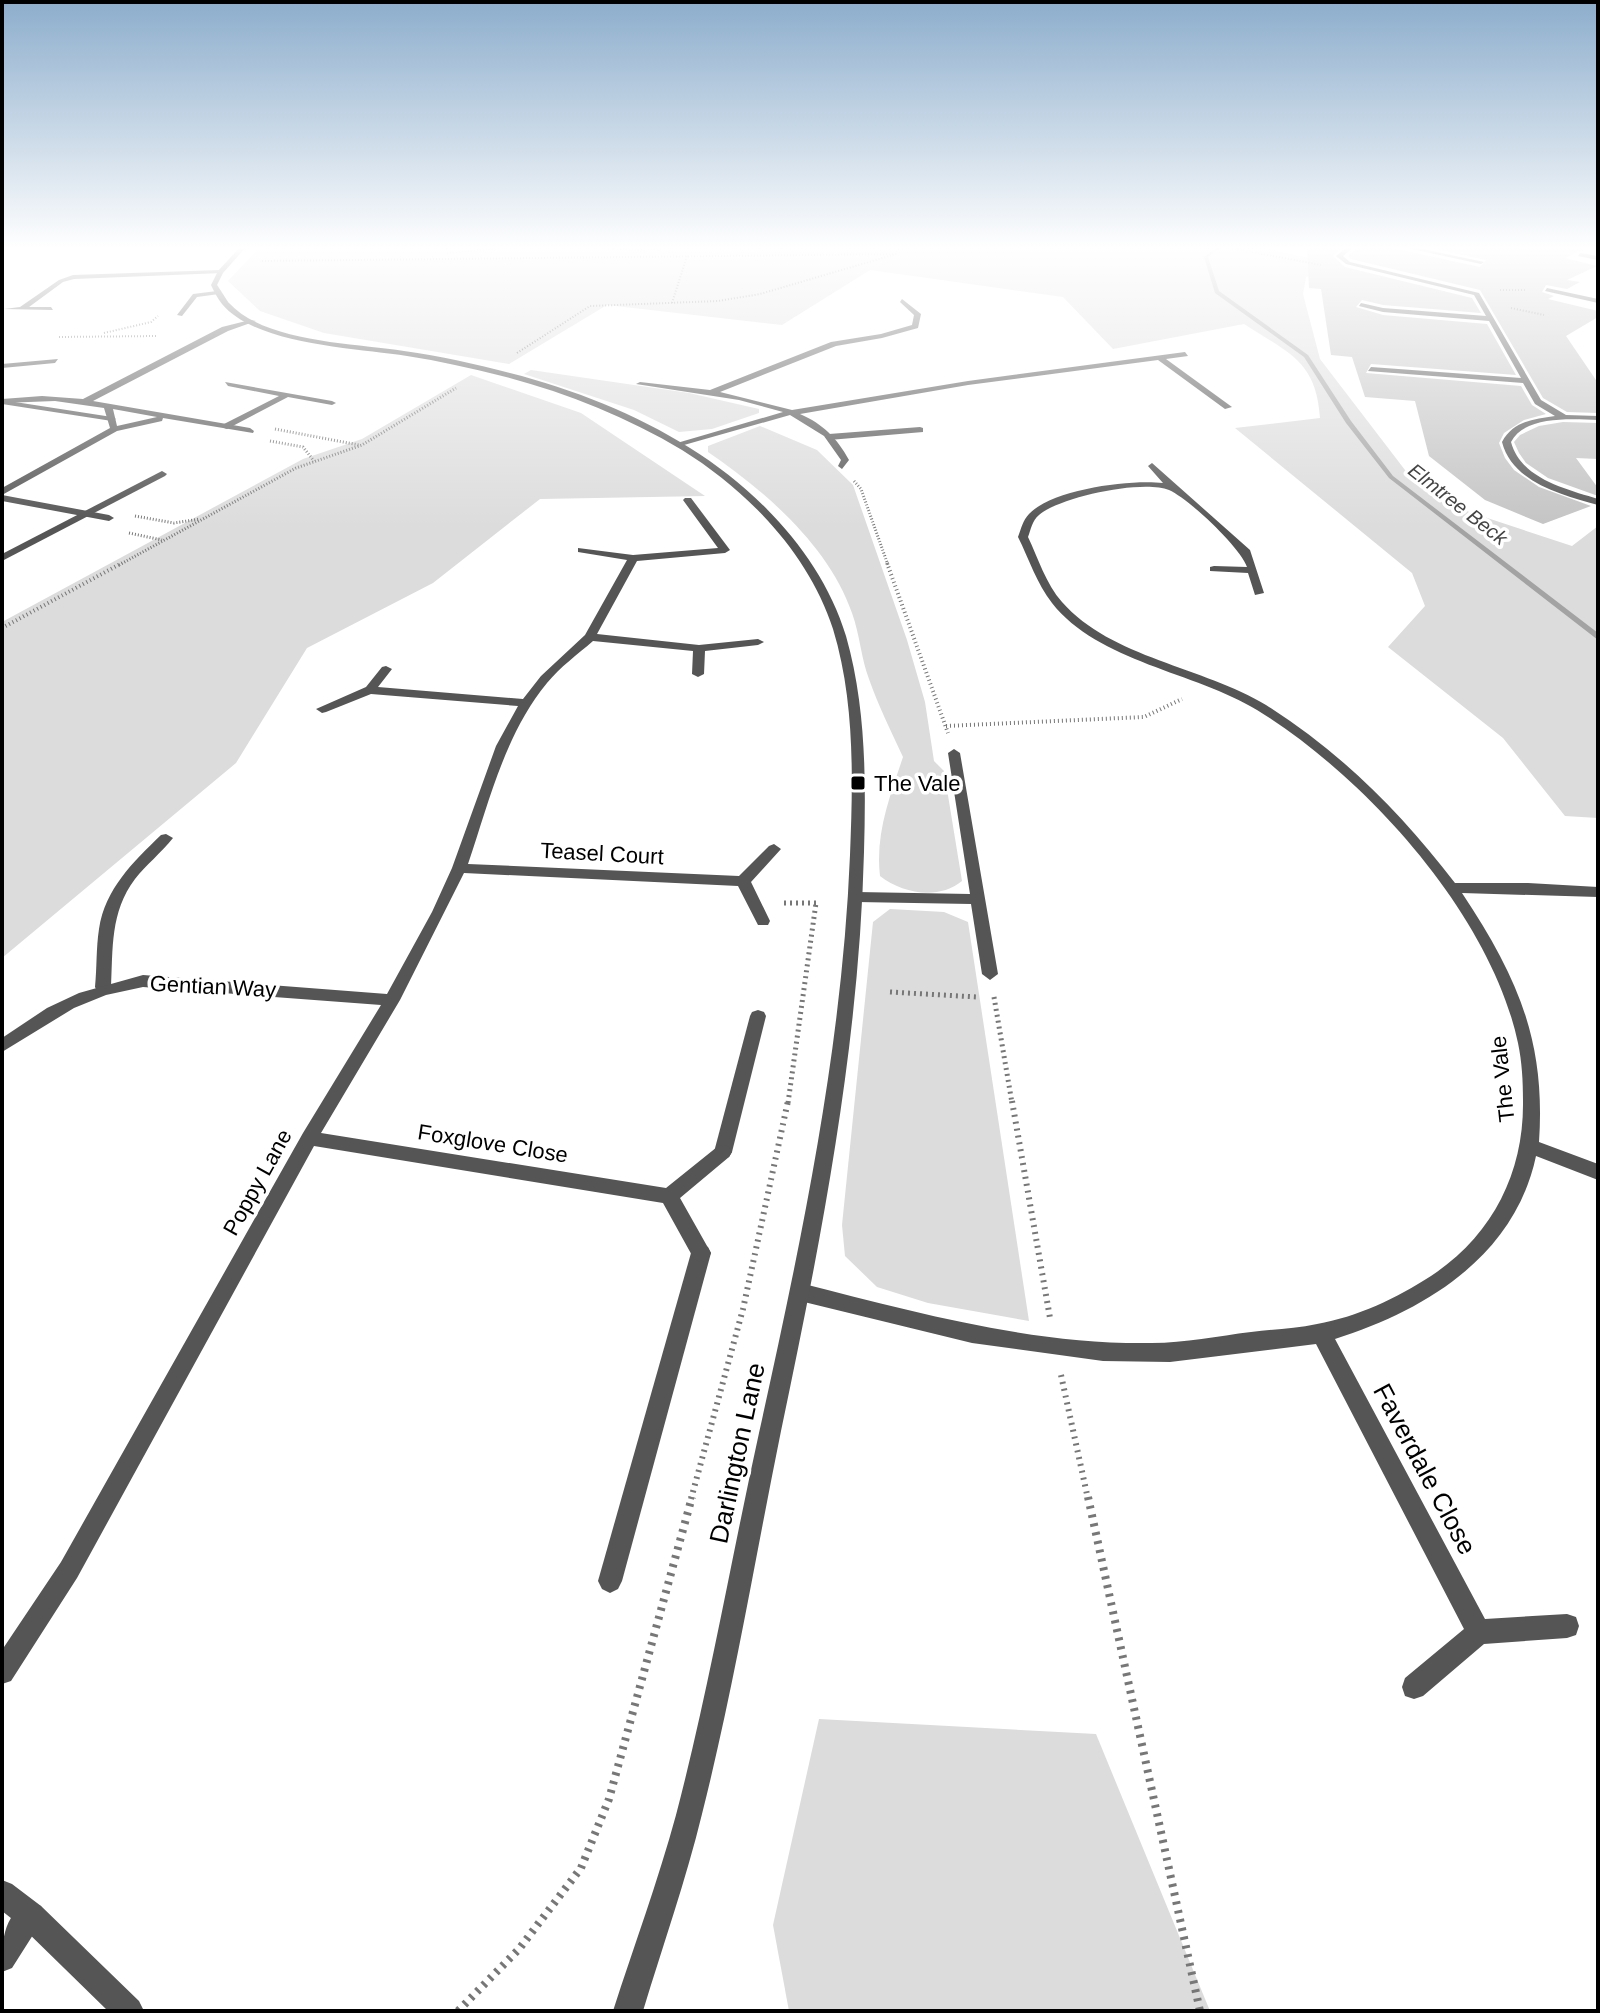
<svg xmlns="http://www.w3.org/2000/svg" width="1600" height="2013" font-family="Helvetica,sans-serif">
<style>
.green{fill:#dcdcdc}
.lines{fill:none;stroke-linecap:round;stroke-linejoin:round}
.stream{fill:#a3a3a3;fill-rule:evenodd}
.building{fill:#c4c4c4}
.path-far5{stroke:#777;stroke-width:2;stroke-dasharray:1 2;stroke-linecap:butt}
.path-far4{stroke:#777;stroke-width:3;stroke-dasharray:1 2;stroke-linecap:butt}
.path-far3{stroke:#777;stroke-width:4;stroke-dasharray:1 3;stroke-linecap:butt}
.path-far2{stroke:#777;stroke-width:5;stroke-dasharray:2 4;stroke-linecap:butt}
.path-far1{stroke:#777;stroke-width:6;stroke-dasharray:2 5;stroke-linecap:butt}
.path{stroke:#777;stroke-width:8;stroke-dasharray:3 6;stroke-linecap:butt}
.service{fill:#555;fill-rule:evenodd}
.minor{fill:#555;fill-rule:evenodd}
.tertiary{fill:#555;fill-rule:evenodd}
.poi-dot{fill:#000;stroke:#fff;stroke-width:3}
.labels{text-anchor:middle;stroke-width:7;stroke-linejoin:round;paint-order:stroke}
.far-water-label{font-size:20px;font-style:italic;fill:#444;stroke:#fff}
.poi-label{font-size:22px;fill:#000;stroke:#fff;text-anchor:start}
.street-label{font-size:22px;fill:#000;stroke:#fff}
.near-street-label{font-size:26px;fill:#000;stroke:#fff}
</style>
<rect width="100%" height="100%" fill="#fff"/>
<g class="green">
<path d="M261 246H1254L1341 265 1306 277 1303 294 1320 359 1405 470 1469 512 1572 546 1598 526V818L1565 816 1503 738 1388 647 1425 606 1412 573 1235 428 1320 418C1316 360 1288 353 1244 324L1113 349 1063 297 870 270 782 325 607 305 509 364 324 333 260 311 228 281Z"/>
<polygon points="531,370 689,393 759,409 759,413 712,429 679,432 634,410 524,374"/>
<polygon points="471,375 581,413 705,496 540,499 433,583 307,648 236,763 2,958 2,622 303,459 362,439"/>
<path d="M760 426 817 450 853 485 907 640 925 702 934 761 944 771 962 881C939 900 903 894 880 876 875 834 890 796 903 757 891 731 878 705 869 679 861 658 860 635 852 613 829 546 765 491 708 452V446Z"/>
<polygon points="890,909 944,912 968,922 1029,1321 928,1303 877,1287 845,1256 842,1225 873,922"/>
<polygon points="819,1719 1096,1734 1210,2011 789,2011 773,1925"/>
</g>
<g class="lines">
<polygon class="stream" points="1219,246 1223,246 1208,257 1219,291 1308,355 1351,421 1393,476 1598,633 1598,640 1389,478 1346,423 1304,357 1215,293 1204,257"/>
</g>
<g class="building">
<polygon points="1307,246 1345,246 1333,256 1345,267 1472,298 1481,313 1383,305 1362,300 1356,307 1383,315 1487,324 1516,375 1371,364 1366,373 1521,386 1532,405 1546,414 1524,420 1504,433 1499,443 1505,458 1514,470 1539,487 1591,506 1543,524 1485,500 1429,456 1415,401 1365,397 1352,357 1331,355 1321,289 1309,288"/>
<polygon points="1358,246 1395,246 1397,249 1480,267 1486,260 1421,246 1592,246 1565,258 1597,266 1567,280 1580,282 1567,289 1546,285 1542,292 1554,296 1548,299 1598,311 1598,317 1566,336 1598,383 1598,413 1567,412 1543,398 1480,290 1351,259 1348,256"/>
<polygon points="1563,422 1598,423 1598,459 1576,458 1598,488 1598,496 1548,478 1526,463 1519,453 1514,442 1520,435 1539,426"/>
</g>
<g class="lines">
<g class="path-far5">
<polyline points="584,246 647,251"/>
<polyline points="1220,246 1321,265"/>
<polyline points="648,248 674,253"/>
<polyline points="2,252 14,246"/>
<polyline points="447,253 529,246"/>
<polyline points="262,261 896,254 899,246"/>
<polyline points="1500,290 1526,290"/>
<polyline points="672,303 687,256"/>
<polyline points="1511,308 1544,315"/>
<polyline points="104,333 151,322 158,316"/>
<polyline points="59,337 157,336"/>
<polyline points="517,353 590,306 718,301 760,294 896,254"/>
</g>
<g class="path-far4">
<polyline points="275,429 359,445"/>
<polyline points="270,441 303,447 314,461"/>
<polyline points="854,481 861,489 888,565"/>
<polyline points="135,516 174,523 200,519"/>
<polyline points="129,533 162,540"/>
<polyline points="119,565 296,468 362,445 456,388"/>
</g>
<g class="path-far3">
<polyline points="887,563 948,733"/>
<polyline points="2,628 122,563"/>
<polyline points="946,726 1144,717 1182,699"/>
</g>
<g class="path-far2">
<polyline points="784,903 818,903"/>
<polyline points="890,992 977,997"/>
<polyline points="994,997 1012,1103"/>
<polyline points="788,1103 816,903"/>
</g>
<g class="path-far1">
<polyline points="1012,1101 1050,1318"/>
<polyline points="1061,1375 1088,1499"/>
<polyline points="691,1499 743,1309 788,1101"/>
</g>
<g class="path">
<polyline points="1088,1497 1200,2011"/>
<polyline points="458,2011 519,1949 581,1868 609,1799 692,1497"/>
</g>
<g class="service">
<polygon points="58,359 55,363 2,368 2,364"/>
<polygon points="225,382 332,401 336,403 332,405 288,397 227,429 224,428 224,424 279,396 228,386"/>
<polygon points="2,400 112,417 116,419 112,421 2,404"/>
<polygon points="920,427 923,428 923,432 829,440 825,437 829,434"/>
<polygon points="162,471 167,474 165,476 2,561 2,554"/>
<path d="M166 834 173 838C161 853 146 865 135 879 110 912 113 949 111 987L103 993 97 991 95 987C97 968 96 948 99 929 105 889 133 862 161 835Z"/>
<polygon points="758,1010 764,1012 766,1016 732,1152 729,1157 723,1159 717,1157 714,1152 750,1016 752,1012"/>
<polygon points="701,1244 708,1247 711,1253 622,1581 618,1589 610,1593 602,1589 598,1581 691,1253 694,1247"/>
<path d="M31 1902 41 1906 45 1916 12 1968 2 1972C2 1945 1 1914 31 1902Z"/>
</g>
<g class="minor">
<path d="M1349 246H1355L1343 256 1350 262 1479 293 1541 400 1566 415 1598 416V420C1572 419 1525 415 1511 442 1521 479 1566 489 1598 499V505C1562 495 1512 482 1502 442 1513 421 1534 419 1555 416L1535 404 1523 383 1368 371 1371 367 1521 378 1489 321 1383 312 1359 306 1361 303 1383 308 1486 316 1474 295 1346 264 1336 256Z"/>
<polygon points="1398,246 1408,246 1484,262 1481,264"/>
<polygon points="1580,253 1598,256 1598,260 1578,256"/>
<polygon points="220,270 222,273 74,279 63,282 29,307 51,307 53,310 4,309 20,307 59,280 73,275"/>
<polygon points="1547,288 1598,299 1598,303 1545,291"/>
<polygon points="217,291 219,294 197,297 182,316 177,315 193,294"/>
<path d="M902 299 921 314 918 328 882 338 836 346 720 392 792 410 968 381 1185 352 1188 356 1166 359 1232 407 1225 409 1158 360 968 385 800 414C823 424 837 438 849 460L842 469 838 466 841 460 824 436 790 415 677 447V443L783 412 739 400 636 384 640 382 710 390 831 342 881 334 912 325 914 315 900 302Z"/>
<path d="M250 320 256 321 228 331 93 401 250 428 254 431 253 433 163 418 162 421 117 431 2 495V488L110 428 104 408 55 401 2 403V399L42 396 83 399 222 327ZM113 409 157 417 117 426Z"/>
<path d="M1152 463 1250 550 1264 593 1255 595 1248 573 1210 571V567L1214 566 1247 567C1240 547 1189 499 1169 490 1143 479 1059 497 1039 515 1032 521 1031 529 1028 537 1038 558 1046 584 1062 602 1111 658 1204 667 1266 705 1341 752 1402 814 1455 883H1528L1598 887V897L1462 893C1517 976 1546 1040 1539 1142L1598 1164V1180L1536 1156C1515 1256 1426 1310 1335 1339L1485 1619 1567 1614 1576 1617 1579 1626 1576 1635 1567 1638 1484 1644 1423 1696 1414 1699 1405 1696 1402 1687 1405 1678 1464 1629 1316 1344 1170 1362 1103 1361 972 1343 800 1301 793 1298 790 1292 793 1286 800 1283C914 1312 1033 1345 1152 1343 1185 1343 1218 1336 1251 1332 1273 1329 1295 1329 1317 1324 1357 1317 1397 1298 1431 1276 1492 1236 1524 1173 1523 1101 1523 1081 1522 1062 1518 1043 1491 915 1366 777 1257 710 1195 672 1098 662 1052 603 1037 584 1029 559 1018 537 1021 529 1023 520 1029 514 1052 489 1131 479 1163 483L1148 466Z"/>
<polygon points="2,495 109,515 114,518 109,521 2,501"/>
<path d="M685 498H691L730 550 725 553 637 561 597 634 699 645 758 639 764 642 758 645 705 651 704 674 698 677 692 674 693 651 593 641C578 654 560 667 547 683 505 734 489 802 468 864L739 876 769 846 774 844 781 849 751 882 770 921 768 925H758L738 886 464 873 400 1000 321 1133 666 1188 717 1147 723 1145 729 1147 732 1152 729 1157 680 1198 711 1253 708 1259 701 1262 694 1259 663 1203 314 1146 77 1578 11 1681 2 1684V1650L61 1562 303 1133 381 1005 143 987 106 995 74 1008 2 1052V1038L47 1008 79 993 143 975 387 994 432 912 452 868 496 746 518 706 371 694 326 712 322 713 316 709 366 687 382 667 386 666 392 669 378 687 523 699 541 676 585 635 627 560 578 552V548L633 555 718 548 683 500Z"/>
<polygon points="954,749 960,753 998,974 990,980 982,974 971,904 857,902 850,897 857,892 970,894 948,753"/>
<polygon points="2,1880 12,1884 41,1906 139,2001 144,2011 108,2011 21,1926 2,1911"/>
</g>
<path class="tertiary" d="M241 246H247L223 273 217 285C218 286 228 302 229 303 266 343 354 343 404 351 440 356 476 364 510 373 573 389 636 414 690 448 759 491 822 557 846 636 866 706 866 780 864 852 859 1048 821 1240 781 1431 755 1559 734 1687 702 1814 686 1880 663 1945 643 2011H613C634 1946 658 1881 676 1815 709 1689 731 1560 759 1433 801 1242 842 1051 850 855 853 780 855 701 833 629 809 554 748 491 682 450 627 417 564 392 502 376 471 368 439 361 407 356 356 348 256 345 222 304 217 298 214 291 211 285L218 271Z"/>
</g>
<linearGradient id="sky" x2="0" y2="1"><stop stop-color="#8cadcc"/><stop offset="0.47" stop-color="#fff"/><stop offset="1" stop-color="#fff" stop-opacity="0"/></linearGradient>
<rect width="1600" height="527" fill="url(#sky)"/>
<rect class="poi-dot" x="850" y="775" width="16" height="16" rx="4"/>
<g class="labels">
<g class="far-water-label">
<text transform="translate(1458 504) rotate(38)" y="7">Elmtree Beck</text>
</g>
<g class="poi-label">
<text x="874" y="791">The Vale</text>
</g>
<g class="street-label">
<text transform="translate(602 853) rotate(3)" y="8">Teasel Court</text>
<text transform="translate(213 986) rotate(3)" y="8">Gentian Way</text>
<text transform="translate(1502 1079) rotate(-96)" y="8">The Vale</text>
<text transform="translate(493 1143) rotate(9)" y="8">Foxglove Close</text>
<text transform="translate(257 1182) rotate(-61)" y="8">Poppy Lane</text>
</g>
<g class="near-street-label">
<text transform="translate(737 1453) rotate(-78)" y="9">Darlington Lane</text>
<text transform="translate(1425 1469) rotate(62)" y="9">Faverdale Close</text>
</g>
</g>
<rect width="1600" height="2013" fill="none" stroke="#000000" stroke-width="8"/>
</svg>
